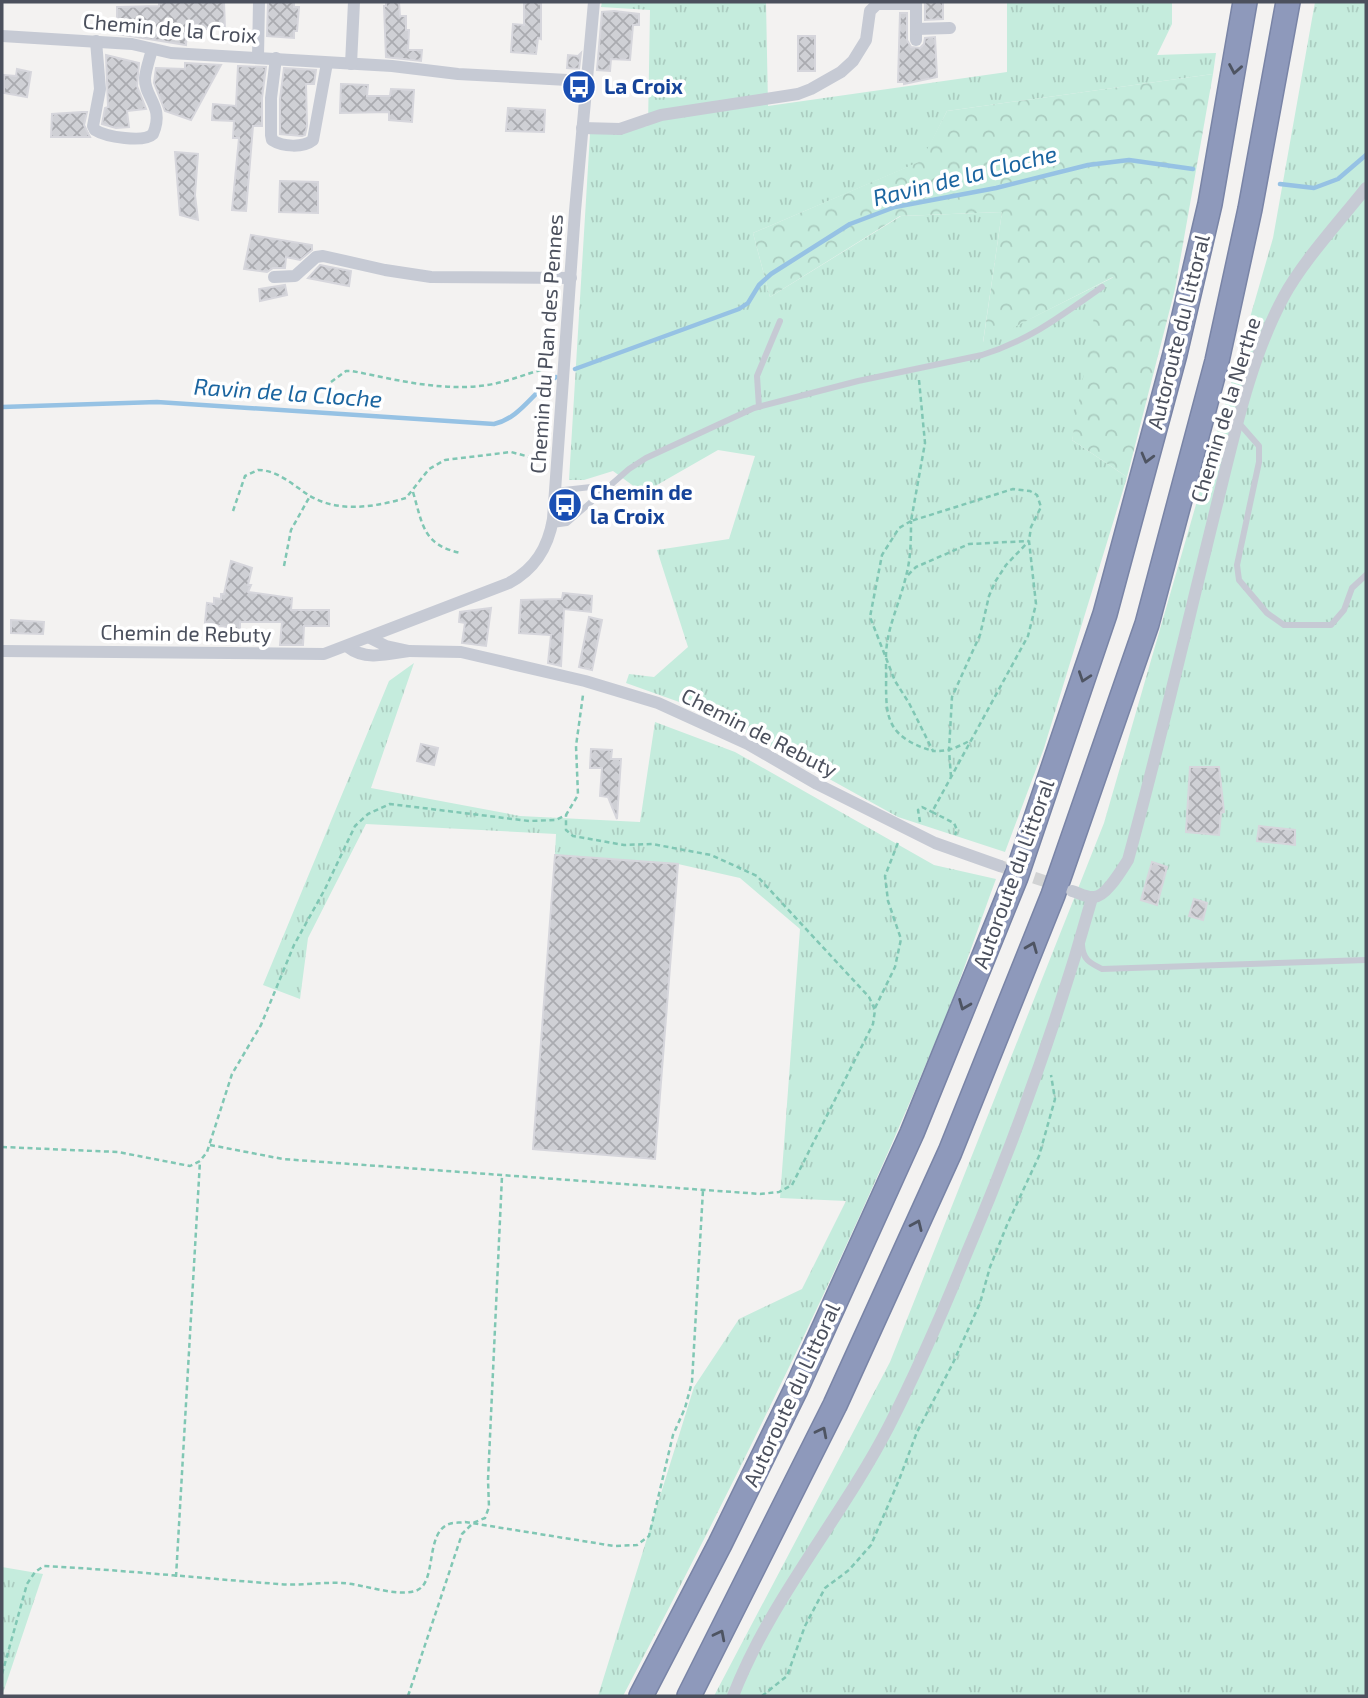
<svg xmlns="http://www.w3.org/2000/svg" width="1368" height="1698" font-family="'Exo 2',sans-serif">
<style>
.grass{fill:url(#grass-tufts)}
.forest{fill:url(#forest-crowns)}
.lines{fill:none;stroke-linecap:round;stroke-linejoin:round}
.stream{stroke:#96c2e4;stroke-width:4.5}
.building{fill:url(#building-cross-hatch);stroke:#d6d6dc;stroke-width:2}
.minor-tunnel{stroke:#d1d2d3;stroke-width:12;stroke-dasharray:12 6;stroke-linecap:butt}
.motorway-casing{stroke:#7984a6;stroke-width:26}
.path{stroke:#80c7b4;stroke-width:2.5;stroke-dasharray:5 3.5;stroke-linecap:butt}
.service{stroke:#c6cad4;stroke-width:6}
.minor{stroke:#c6cad4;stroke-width:12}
.motorway{stroke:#8e99bb;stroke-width:23}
.oneway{stroke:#4e5462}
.labels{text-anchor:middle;stroke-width:7;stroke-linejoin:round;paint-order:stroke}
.street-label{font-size:21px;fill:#4b505d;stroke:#fff}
.transit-label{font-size:21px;font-weight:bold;fill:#164399;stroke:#fff;text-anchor:start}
.water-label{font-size:23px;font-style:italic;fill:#1b65a0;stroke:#fff}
</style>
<defs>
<pattern id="grass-tufts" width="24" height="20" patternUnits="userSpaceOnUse" patternTransform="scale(1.75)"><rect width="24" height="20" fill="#c5ecdd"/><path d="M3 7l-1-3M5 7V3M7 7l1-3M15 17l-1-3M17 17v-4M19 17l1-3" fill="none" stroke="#abccc0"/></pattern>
<pattern id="forest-crowns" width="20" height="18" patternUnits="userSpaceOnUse" patternTransform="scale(1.75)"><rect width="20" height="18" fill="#c5ecdd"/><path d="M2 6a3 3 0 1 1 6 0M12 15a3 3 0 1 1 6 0" fill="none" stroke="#abccc0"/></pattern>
<pattern id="building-cross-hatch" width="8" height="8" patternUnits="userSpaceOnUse" patternTransform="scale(1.75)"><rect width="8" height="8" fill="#cfd0d5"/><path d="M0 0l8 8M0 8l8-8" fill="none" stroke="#aaabb0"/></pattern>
</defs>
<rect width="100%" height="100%" fill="#f3f2f1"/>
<g class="grass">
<polygon points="602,2 766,2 768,106 1007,72 1007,2 1172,2 1172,24 1157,55 1216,53 1213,74 947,111 922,161 753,233 770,297 901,216 1002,212 983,342 1114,277 1072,440 1127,477 1044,748 1005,852 898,817 710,713 626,683 629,674 654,677 688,647 657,550 729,539 755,456 718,450 643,493 613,471 584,480 569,480 590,134 648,126 650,10 601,7"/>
<polygon points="1315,2 1366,2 1366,1696 714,1696 890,1362 1104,823 1273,238"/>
<path d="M414 663 371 788 520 816 640 822 655 722 735 752 934 865 996 879C977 930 960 983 939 1033 845 1260 737 1479 623 1696H598L694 1387 739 1319 802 1289 846 1201 780 1198 800 929 740 878 678 864 555 855 556 834 366 824 308 938 300 999 263 985 389 681Z"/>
<polygon points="2,1567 43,1574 2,1696"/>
</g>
<polygon class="forest" points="1213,74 1175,289 1127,477 1072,440 1095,311 1113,277 983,343 1002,212 900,216 770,297 753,233 921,161 947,111"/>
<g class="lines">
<g class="stream">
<polyline points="1280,184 1314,188 1338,179 1366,155"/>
<polyline points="575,369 739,309 748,303 759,285 771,274 850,224 895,207 996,188 1088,165 1129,160 1193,169"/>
<path d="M2 407 157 402 494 424C521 418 533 391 556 377"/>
</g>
</g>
<g class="building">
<polygon points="159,2 224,2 225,29 187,29 186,45 117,34 117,7 159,6"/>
<polygon points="268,2 294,2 294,7 299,7 297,31 294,31 294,38 267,36"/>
<polygon points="386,2 399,2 400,16 406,16 406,30 409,30 408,50 422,50 421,61 386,57 384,6 386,6"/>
<polygon points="524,2 541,2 541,39 538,38 536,54 511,52 513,24 524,25"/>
<polygon points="925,2 943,2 943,19 925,20"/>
<polygon points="614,11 639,14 639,25 633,25 630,60 611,59 610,71 597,70 602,12"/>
<polygon points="900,13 907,13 907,40 911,47 920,48 924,44 925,38 935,37 937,77 904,84 904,82 898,82"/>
<rect x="798" y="36" width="17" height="35"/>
<polygon points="581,53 579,69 567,68 568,55 578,56"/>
<polygon points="106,55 139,63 137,86 146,109 127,111 129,127 116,128 102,124 105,108 108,107"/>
<polygon points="185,63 221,65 191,120 165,111 154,83 156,68 185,69"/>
<polygon points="238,66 266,67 262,98 262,126 253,126 246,211 232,210 239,138 233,138 234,121 212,120 213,104 236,106"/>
<polygon points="284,68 316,70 314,84 306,84 307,126 305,135 302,136 280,134 280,99"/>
<polygon points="17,69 31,72 27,97 4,93 4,75 16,76"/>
<polygon points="341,84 368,85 367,96 390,96 391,89 414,90 412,122 389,120 389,112 340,113"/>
<polygon points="508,108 545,110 544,132 506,131"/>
<polygon points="82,112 87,112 84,125 90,137 51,137 52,114"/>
<polygon points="175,152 198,154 195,195 198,220 180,215"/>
<polygon points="280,181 318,182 318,213 279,212"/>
<polygon points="251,235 312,245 312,250 300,260 286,257 285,268 273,268 267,272 244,269"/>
<polygon points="320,265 351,271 349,286 308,278"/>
<polygon points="285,285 287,295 260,301 259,289"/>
<polygon points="231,561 252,568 248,585 251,585 248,592 292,598 291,610 329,610 329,626 304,626 303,645 280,645 282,622 240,622 240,630 205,623 207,603 214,604 214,598 221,599 221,594 224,594"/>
<polygon points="563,593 592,596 591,612 564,609 561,666 548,663 551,635 519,633 521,600 562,599"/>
<polygon points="491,608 486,646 462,643 465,623 459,622 460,612"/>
<polygon points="589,617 602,620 592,670 579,667"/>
<polygon points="11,620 44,622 43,634 11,633"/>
<polygon points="421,744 438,748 434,765 417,761"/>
<polygon points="591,749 612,750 611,759 621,759 617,819 608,797 600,796 602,768 590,768"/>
<polygon points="1190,767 1219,767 1224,812 1221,813 1219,835 1186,832"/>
<polygon points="1259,826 1295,830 1295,845 1257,841"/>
<polygon points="555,855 678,864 655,1159 533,1149"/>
<polygon points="1152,862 1167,867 1157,905 1141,900"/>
<polygon points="1194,899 1207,903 1203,920 1189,916"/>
</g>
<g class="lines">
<polyline class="minor-tunnel" points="1000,866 1059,886"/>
<g class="motorway-casing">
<g id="motorway">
<polyline points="641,1696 720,1544 796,1389 912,1133 1016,877 1105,614 1175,354 1210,204 1245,2"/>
<polyline points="689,1696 835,1405 950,1152 1053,895 1147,624 1217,361 1250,209 1288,2"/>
</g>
</g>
<g class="path">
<polyline points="919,380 925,443 911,521 1013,489 1030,491 1037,495 1041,507 1031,527 1029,541 1036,604 1028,636 932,812 954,823 957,830 955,835"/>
<path d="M331 382 346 371H352C397 380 447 393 493 384 513 380 531 372 551 367"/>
<path d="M413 492C423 526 423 545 461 553"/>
<path d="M233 511 245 476 258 470C278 470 294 486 310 496 339 513 375 507 406 498L429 469 445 460 511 452 545 461"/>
<path d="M911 521 899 528 882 555 870 617 895 681 909 703 933 751C948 752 958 747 971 740"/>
<polyline points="284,566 291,530 310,496"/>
<polyline points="908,575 916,567 969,544 1029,541"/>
<path d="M886 657C886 629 900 603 906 576 911 558 911 539 911 521"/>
<path d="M886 664C887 710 879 735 933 751"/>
<polyline points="951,777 949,750 952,697 980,635 989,596 995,582 1006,565 1028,542"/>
<polyline points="920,822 918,810 922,807 932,812"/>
<polyline points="875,1008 895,967 901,939 888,901 885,876 899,840"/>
<polyline points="210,1145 283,1159 760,1194 779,1192 792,1185 873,1024 875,1010 869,997 757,876 711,855 652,844 624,845 573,836 566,830 566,815"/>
<polyline points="2,1147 118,1152 190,1166 200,1161 207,1152 232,1074 261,1025 294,945 325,889 355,826 368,814 390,804 529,821 556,820 566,815 578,795 576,746 583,695"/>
<polyline points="176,1577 200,1161"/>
<path d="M2 1674 27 1584 35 1572 44 1566C122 1570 200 1578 278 1584 299 1586 320 1582 342 1583 363 1584 396 1597 415 1591 438 1585 424 1533 449 1524 453 1522 460 1523 465 1522L614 1546 637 1545 649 1536 673 1435 685 1408 692 1382 703 1190"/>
<polyline points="408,1696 462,1534 473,1523 485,1518 489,1507 488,1480 502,1176"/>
<polyline points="762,1696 787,1676 805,1626 825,1588 849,1570 871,1545 899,1480 917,1432 953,1363 980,1303 990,1267 1007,1225 1039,1156 1055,1099 1051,1075"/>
</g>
<g class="service">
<polyline points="759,407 757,376 780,321"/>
<polyline points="1238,422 1259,446 1259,462 1237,565 1239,580 1267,613 1284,625 1331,625 1344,610 1352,588 1366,575"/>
<polyline points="555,491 609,485"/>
<path d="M552 525 567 523 629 469 646 458 754 408 858 381 982 355C1030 340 1061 316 1102 287"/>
<path d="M1082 945C1083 960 1090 963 1102 969L1366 960"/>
</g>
<g class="minor">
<polyline points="916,2 916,40"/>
<polyline points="916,29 950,28"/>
<polyline points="2,36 132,44 171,53 392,66 458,74 586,81"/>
<path d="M96 41 100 89 93 126 95 130C106 137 144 143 153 134 165 106 144 98 145 78 146 68 150 58 152 49"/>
<polyline points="258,57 259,2"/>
<path d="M276 58 271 98V135L272 140C283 147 303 148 313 140L327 63"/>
<polyline points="351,64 354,2"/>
<polyline points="582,128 620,129 661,115 798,94 811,89 841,72 853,61 866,40 870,11 877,4 916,4"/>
<polyline points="274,277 295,276 316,257 323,256 385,270 431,277 571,278"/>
<path d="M348 647C365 661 389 654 409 651L386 646 370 638"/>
<path d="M2 651 324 654 509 583C535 569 548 548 553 519L575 211 594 2"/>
<polyline points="409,651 461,652 585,681 658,703 748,744 817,784 935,843 1000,866"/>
<path d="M1072 891C1079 893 1087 898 1094 897 1106 897 1122 869 1128 860 1161 740 1188 620 1218 500 1235 432 1250 360 1283 298 1302 262 1340 221 1366 188"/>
<path d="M733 1696C771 1598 841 1519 889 1426 917 1371 942 1314 965 1257 1015 1140 1058 1020 1092 898"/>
</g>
<use href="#motorway" class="motorway"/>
</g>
<defs><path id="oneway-chevron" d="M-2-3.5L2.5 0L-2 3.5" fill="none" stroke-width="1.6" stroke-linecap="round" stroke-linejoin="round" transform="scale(1.75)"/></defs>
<g class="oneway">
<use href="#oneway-chevron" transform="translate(1235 69) rotate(100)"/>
<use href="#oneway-chevron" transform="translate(1147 458) rotate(105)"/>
<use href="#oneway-chevron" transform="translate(1084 677) rotate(109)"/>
<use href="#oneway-chevron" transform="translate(1032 947) rotate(-68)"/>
<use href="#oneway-chevron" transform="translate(964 1005) rotate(112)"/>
<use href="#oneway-chevron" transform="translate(917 1225) rotate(-66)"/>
<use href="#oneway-chevron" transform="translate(822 1432) rotate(-63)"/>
<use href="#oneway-chevron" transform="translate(720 1635) rotate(-63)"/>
</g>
<defs>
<g id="bus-disc" transform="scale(1.75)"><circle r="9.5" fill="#1a4fb4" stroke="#fff"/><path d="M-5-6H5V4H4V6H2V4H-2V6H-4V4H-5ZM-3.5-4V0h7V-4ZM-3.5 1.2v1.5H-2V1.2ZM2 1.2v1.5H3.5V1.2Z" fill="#fff"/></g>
</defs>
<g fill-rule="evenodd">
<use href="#bus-disc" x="579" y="87"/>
<use href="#bus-disc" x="565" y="505"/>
</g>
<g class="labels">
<g class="street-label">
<text transform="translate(170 29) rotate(5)" y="7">Chemin de la Croix</text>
<text transform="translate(1179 332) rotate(-76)" y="7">Autoroute du Littoral</text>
<text transform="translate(547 344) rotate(-86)" y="7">Chemin du Plan des Pennes</text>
<text transform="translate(1226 410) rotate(-73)" y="7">Chemin de la Nerthe</text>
<text transform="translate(186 634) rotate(1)" y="7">Chemin de Rebuty</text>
<text transform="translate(759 733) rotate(27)" y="7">Chemin de Rebuty</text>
<text transform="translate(1014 874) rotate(-70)" y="7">Autoroute du Littoral</text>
<text transform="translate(792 1395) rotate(-65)" y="7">Autoroute du Littoral</text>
</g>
<g class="transit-label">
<text x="604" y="94">La Croix</text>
<text x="590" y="500">Chemin de<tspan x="590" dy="24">la Croix</tspan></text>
</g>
<g class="water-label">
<text transform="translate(965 176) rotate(-14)" y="8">Ravin de la Cloche</text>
<text transform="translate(288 393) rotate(4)" y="8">Ravin de la Cloche</text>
</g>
</g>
<rect width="1368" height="1698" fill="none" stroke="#4b505d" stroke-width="7"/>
</svg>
